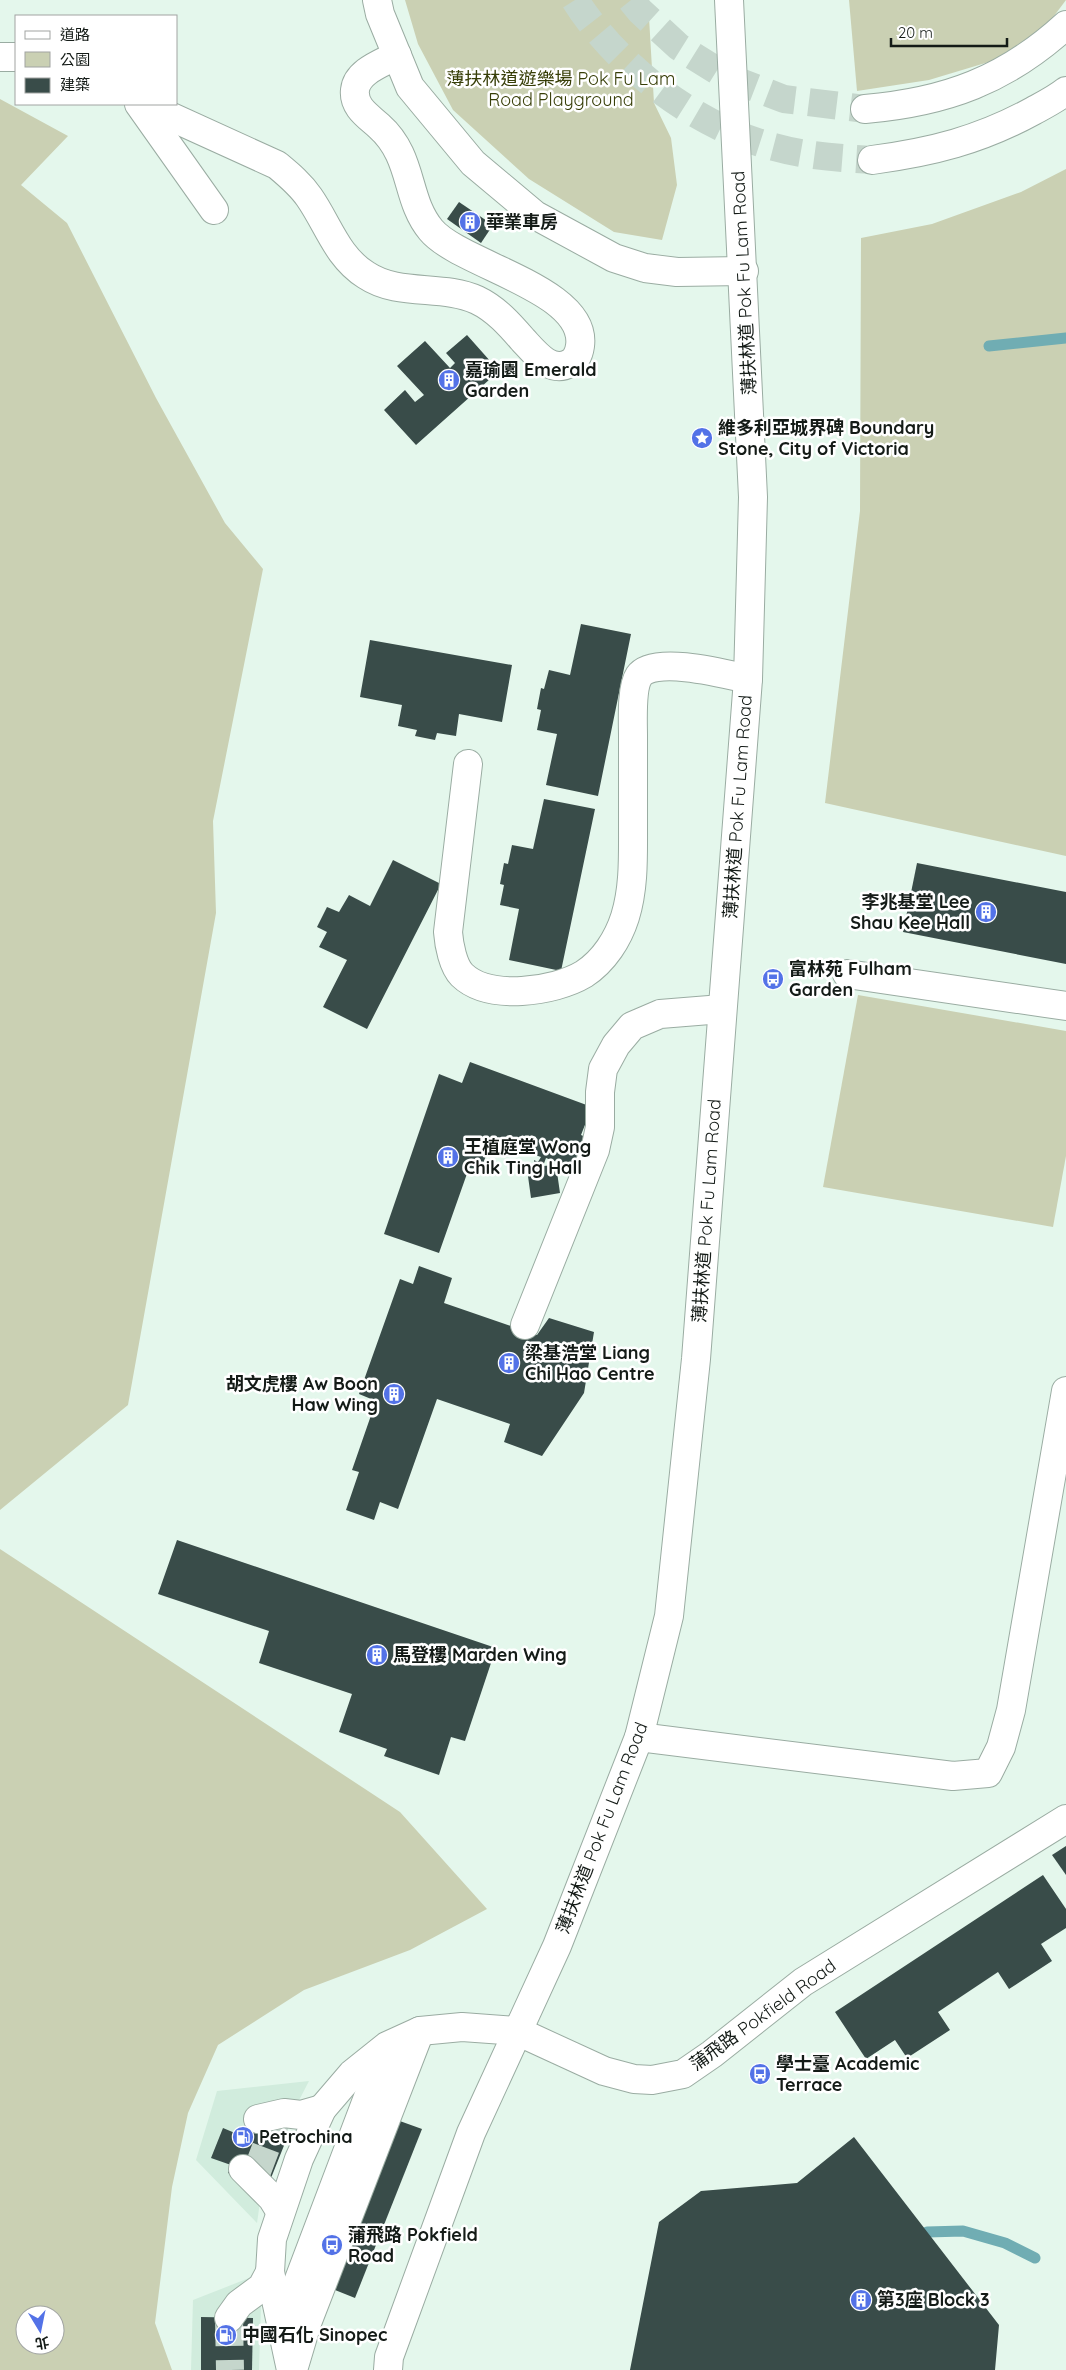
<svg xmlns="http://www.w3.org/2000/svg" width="1066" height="2370" font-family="Quicksand,'Noto Sans TC',sans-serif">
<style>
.built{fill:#d1ecdd}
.green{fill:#cad0b3;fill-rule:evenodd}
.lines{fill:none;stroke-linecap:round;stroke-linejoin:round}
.stream{stroke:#70adb3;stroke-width:11}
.building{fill:#394c49}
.minor-tunnel{stroke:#c5d6cc;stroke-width:28;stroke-dasharray:28 14;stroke-linecap:butt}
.major-tunnel{stroke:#c5d6cc;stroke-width:28;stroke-dasharray:28 14;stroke-linecap:butt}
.minor-casing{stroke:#9aaca2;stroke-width:30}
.major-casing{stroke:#9aaca2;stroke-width:30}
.minor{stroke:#fff;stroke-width:28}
.major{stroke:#fff;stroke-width:28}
.labels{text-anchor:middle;stroke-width:5;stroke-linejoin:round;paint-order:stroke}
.park-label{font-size:18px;fill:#373e07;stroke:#fff}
.poi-label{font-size:18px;font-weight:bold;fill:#141b17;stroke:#fff;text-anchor:start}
.street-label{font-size:18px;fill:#141b17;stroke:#fff}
</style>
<rect width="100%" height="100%" fill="#e4f7ec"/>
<g class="built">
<polygon points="309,2081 292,2114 262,2188 257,2223 196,2160 217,2091"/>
<polygon points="262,2273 259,2370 191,2370 193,2300"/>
</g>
<g class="green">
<polygon points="405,0 648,0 654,103 671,138 677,185 662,240 614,232 529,179 453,110 418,44"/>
<polygon points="849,0 1066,0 1045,28 992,61 929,80 857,91"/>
<polygon points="0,99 68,136 21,185 67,223 156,398 225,523 263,569 213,821 216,913 128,1405 0,1510"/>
<polygon points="1066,169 1066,856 825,803 860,511 861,238 932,224 1021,192"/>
<polygon points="858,995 1066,1031 1066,1156 1053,1227 823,1187"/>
<path d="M0 1549 400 1812 487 1909 410 1950 304 1990 218 2045 188 2113 172 2187 155 2323 172 2370H0ZM25 2315H55V2345H25Z"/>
</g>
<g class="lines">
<g class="stream">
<polyline points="989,346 1066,338"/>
<polyline points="927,2232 963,2231 1005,2243 1035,2258"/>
</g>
</g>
<g class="building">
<polygon points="459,202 493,225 481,243 447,219"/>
<polygon points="467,335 499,371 416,445 384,410 405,390 415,402 424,395 397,366 425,341 450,368 455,363 446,353"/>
<polygon points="581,624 631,634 598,796 546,785 557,734 537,730 541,710 537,709 541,688 544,689 549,670 570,675"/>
<polygon points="370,640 512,665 502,722 459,714 456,736 437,733 435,740 415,736 417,730 398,726 402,705 360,697"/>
<polygon points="544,799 595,809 561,971 509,960 519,909 500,905 504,885 500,884 504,863 508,864 512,845 533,849"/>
<polygon points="393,860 441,884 367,1029 323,1007 347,960 319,947 327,932 317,927 327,907 339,912 349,895 370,906"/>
<polygon points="917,863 1066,892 1066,964 903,932"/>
<polygon points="470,1062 592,1107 581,1135 590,1139 579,1170 546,1158 543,1166 556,1165 560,1193 531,1198 527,1169 535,1168 534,1160 538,1162 541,1157 480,1136 476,1145 487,1153 481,1169 469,1168 439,1253 384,1234 439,1074 462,1083"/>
<polygon points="419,1266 452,1278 444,1303 537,1335 549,1318 594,1332 584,1393 542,1456 504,1442 510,1424 437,1399 398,1509 380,1502 374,1520 346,1510 359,1472 352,1470 376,1401 359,1394 400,1279 413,1284"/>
<polygon points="177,1540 496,1648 465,1741 451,1737 439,1775 384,1756 387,1749 339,1732 352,1694 259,1663 269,1631 158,1594"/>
<polygon points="1066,1846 1066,1875 1052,1855"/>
<polygon points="1043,1875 1066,1909 1066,1928 1041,1944 1052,1961 1009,1989 998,1972 938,2012 950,2030 907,2058 895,2040 866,2059 835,2012"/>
<polygon points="249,2118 289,2133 267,2188 228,2173 231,2165 211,2158 223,2128 242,2136"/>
<polygon points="397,2120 422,2129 355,2298 330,2288"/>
<polygon points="854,2137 999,2325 995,2370 630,2370 659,2222 701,2191 797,2183"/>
<polygon points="201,2317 253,2318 252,2370 201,2370"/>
</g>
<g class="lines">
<g class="minor-tunnel">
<polyline points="256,2174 276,2121"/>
<polyline points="229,2318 230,2370"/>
</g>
<g class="major-tunnel">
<path d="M575 0C617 67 697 127 774 147 806 156 839 158 872 160"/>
<polyline points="631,0 640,11 679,47 727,77 784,99 865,109"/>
</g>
<g class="minor-casing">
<g id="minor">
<polyline points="377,0 380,14 410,87 473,163 535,215 614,258 645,268 677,272 744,271"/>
<polyline points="0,57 16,57"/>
<polyline points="139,104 214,210"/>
<path d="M143 104 277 165C289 175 300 184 309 197 328 224 337 257 366 275 399 297 442 284 477 300 496 309 510 325 523 340 535 353 551 374 570 363 576 360 579 353 580 346 588 289 460 265 431 230 405 199 414 157 379 126 368 116 353 107 355 90 357 71 383 63 397 55"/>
<path d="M468 764 448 932C449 945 453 966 462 975 489 1001 554 992 584 974 604 961 618 939 625 917 634 888 633 857 633 827 633 797 633 766 633 736 633 722 631 688 639 676 653 655 726 674 748 679"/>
<polyline points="847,974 1066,1006"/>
<polyline points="525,1325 595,1150 600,1127 600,1092 603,1069 616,1045 632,1026 660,1014 722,1009"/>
<polyline points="639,1737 953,1776 988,1773 1001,1747 1011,1710 1066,1391"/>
<polyline points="258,2119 284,2113 301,2115 322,2109"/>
<polyline points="243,2169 272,2198 280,2211"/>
<polyline points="229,2318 239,2304 262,2287 270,2272"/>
<polyline points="281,2327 387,2047"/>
<polyline points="291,2370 270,2272 272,2239 299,2159 322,2109 352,2074 387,2046 420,2031 462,2027 517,2031 604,2071 634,2079 652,2080 683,2074 712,2054 803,1982 1066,1819"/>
<polyline points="293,2370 307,2323 420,2031"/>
</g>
</g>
<g class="major-casing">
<g id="major">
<path d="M865 109C946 102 1006 80 1066 25"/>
<path d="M872 160C932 152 980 140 1033 111 1044 105 1056 99 1066 91"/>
<polyline points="388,2370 389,2357 471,2133 557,1946 639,1737 669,1616 696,1359 748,679 753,497 729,0"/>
</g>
</g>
<use href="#minor" class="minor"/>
<use href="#major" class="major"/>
</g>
<defs>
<g id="building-disc" transform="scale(1.125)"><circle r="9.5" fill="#5372e7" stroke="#fff"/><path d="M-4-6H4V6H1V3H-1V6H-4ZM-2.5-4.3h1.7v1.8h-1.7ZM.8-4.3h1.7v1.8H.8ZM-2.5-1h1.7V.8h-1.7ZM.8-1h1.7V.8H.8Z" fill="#fff"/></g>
<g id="sight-disc" transform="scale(1.125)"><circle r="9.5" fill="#5372e7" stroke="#fff"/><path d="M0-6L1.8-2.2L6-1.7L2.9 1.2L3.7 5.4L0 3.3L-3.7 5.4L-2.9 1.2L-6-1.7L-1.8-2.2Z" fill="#fff"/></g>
<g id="bus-disc" transform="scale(1.125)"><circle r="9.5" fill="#5372e7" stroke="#fff"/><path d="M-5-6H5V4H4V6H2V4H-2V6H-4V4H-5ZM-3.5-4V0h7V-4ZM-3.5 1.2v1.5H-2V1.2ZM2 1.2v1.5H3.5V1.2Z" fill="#fff"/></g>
<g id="fuel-disc" transform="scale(1.125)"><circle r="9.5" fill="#5372e7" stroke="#fff"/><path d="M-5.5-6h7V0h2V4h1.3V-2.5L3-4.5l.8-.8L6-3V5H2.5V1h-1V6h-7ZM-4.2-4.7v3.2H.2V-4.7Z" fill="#fff"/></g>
</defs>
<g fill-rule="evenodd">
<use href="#building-disc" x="470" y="222"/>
<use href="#building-disc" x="449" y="380"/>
<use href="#sight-disc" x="702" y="438"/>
<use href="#building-disc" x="986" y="912"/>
<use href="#bus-disc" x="773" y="979"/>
<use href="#building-disc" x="448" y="1157"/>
<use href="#building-disc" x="509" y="1363"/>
<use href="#building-disc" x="394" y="1394"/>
<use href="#building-disc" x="377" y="1655"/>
<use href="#bus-disc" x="760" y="2074"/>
<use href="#fuel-disc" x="243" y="2137"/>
<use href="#bus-disc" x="332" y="2245"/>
<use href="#building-disc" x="861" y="2300"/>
<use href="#fuel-disc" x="226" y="2335"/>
</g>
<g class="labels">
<g class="park-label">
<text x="561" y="85">薄扶林道遊樂場 Pok Fu Lam<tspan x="561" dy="21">Road Playground</tspan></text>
</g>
<g class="poi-label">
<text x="486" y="228">華業車房</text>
<text x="465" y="376">嘉瑜園 Emerald<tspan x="465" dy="21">Garden</tspan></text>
<text x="718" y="434">維多利亞城界碑 Boundary<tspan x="718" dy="21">Stone, City of Victoria</tspan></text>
<text x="970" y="908" text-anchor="end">李兆基堂 Lee<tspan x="970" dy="21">Shau Kee Hall</tspan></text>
<text x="789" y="975">富林苑 Fulham<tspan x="789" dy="21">Garden</tspan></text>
<text x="464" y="1153">王植庭堂 Wong<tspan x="464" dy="21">Chik Ting Hall</tspan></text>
<text x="525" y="1359">梁基浩堂 Liang<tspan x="525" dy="21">Chi Hao Centre</tspan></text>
<text x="378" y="1390" text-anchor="end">胡文虎樓 Aw Boon<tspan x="378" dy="21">Haw Wing</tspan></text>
<text x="393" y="1661">馬登樓 Marden Wing</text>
<text x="776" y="2070">學士臺 Academic<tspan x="776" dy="21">Terrace</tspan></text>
<text x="259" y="2143">Petrochina</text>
<text x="348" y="2241">蒲飛路 Pokfield<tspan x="348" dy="21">Road</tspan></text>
<text x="877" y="2306">第3座 Block 3</text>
<text x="242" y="2341">中國石化 Sinopec</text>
</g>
<g class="street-label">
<text transform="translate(744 283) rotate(-93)" y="6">薄扶林道 Pok Fu Lam Road</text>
<text transform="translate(738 807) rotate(-86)" y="6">薄扶林道 Pok Fu Lam Road</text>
<text transform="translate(707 1211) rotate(-86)" y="6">薄扶林道 Pok Fu Lam Road</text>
<text transform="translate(602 1828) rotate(-69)" y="6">薄扶林道 Pok Fu Lam Road</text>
<text transform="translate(763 2015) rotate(-36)" y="6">蒲飛路 Pokfield Road</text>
</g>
</g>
<rect x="15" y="15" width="162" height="90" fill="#ffffff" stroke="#a1a4a2"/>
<rect x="25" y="31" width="25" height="8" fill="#ffffff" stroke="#a1a4a2"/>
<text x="60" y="40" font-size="15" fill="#141b17">道路</text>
<rect x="25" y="52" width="25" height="15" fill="#cad0b3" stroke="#a1a4a2"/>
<text x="60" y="65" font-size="15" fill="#141b17">公園</text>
<rect x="25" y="78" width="25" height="15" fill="#394c49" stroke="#a1a4a2"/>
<text x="60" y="90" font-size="15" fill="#141b17">建築</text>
<g transform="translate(40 2330) rotate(170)"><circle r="24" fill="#ffffff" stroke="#a1a4a2"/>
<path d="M0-4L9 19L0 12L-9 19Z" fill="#5372e7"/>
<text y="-8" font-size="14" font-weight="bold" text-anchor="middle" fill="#141b17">北</text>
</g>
<path d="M891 38v8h116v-8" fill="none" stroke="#141b17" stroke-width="2.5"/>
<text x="898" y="38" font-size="15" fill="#141b17" stroke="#ffffff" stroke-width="4" paint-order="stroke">20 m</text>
</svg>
